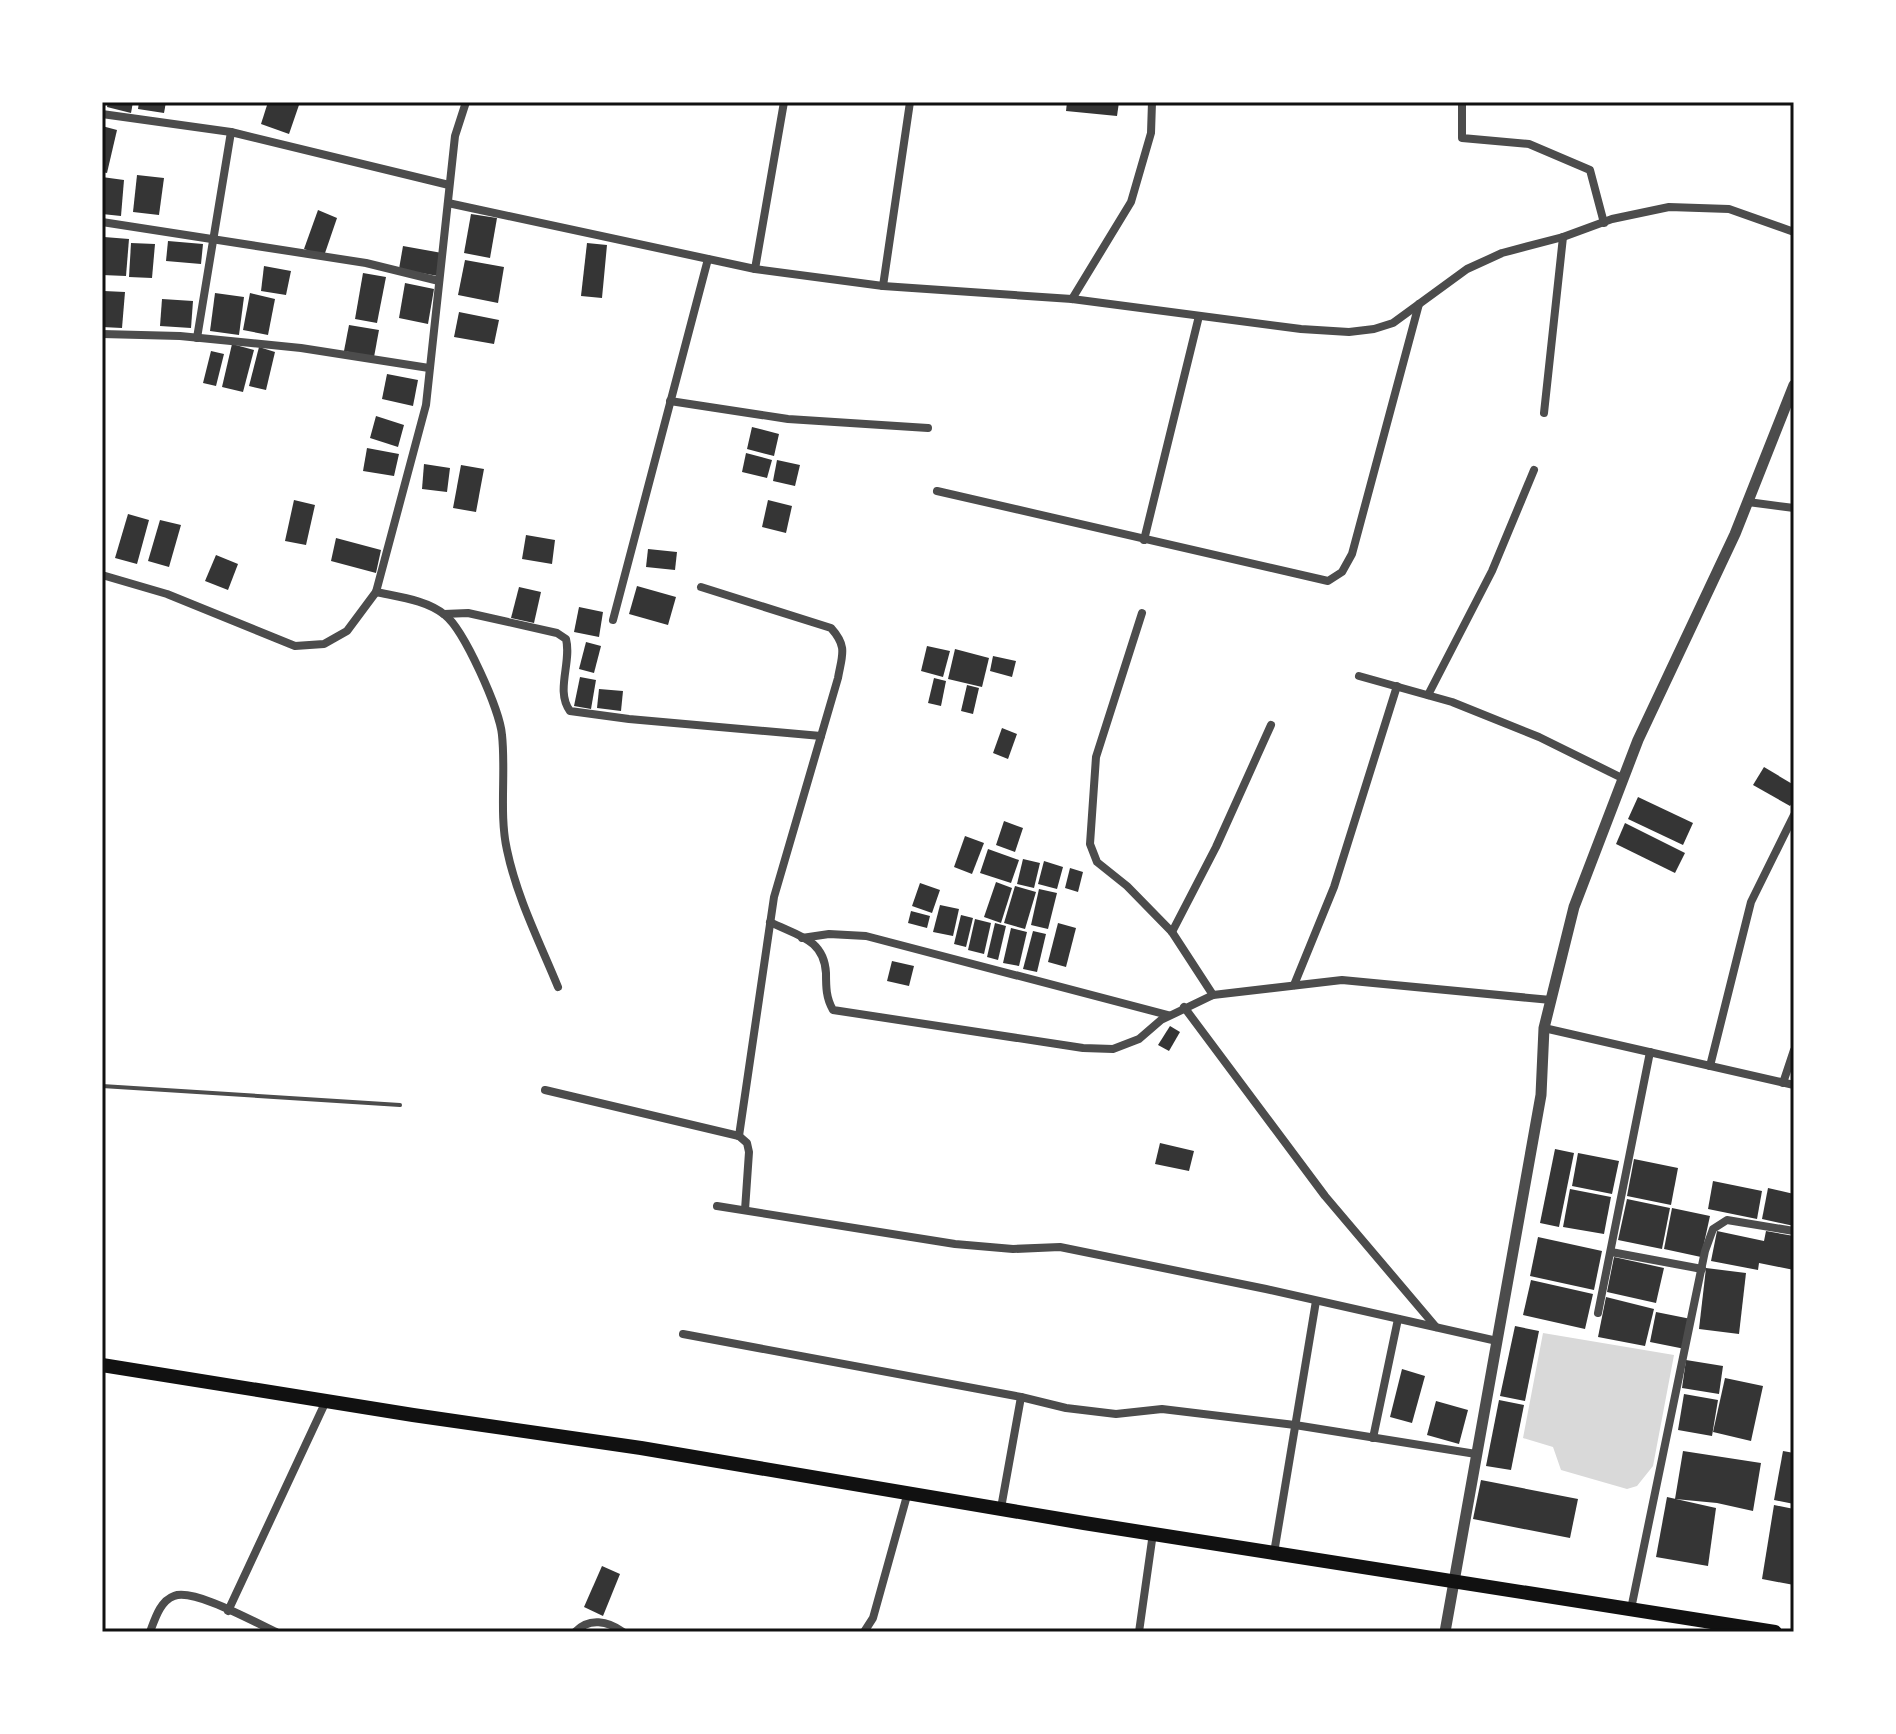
<svg xmlns="http://www.w3.org/2000/svg" width="1896" height="1734" font-family="'Public Sans',sans-serif">
<style>
.water{fill:#d9d9d9}
.building{fill:#353535}
.lines{fill:none;stroke-linecap:round;stroke-linejoin:round}
.service{stroke:#4c4c4c;stroke-width:4}
.minor{stroke:#4c4c4c;stroke-width:8}
.tertiary{stroke:#4c4c4c;stroke-width:11}
.primary{stroke:#111;stroke-width:14}
.neatline{fill:none;stroke:#111;stroke-width:3}
</style>
<rect width="100%" height="100%" fill="#fff"/>
<polygon class="water" points="1543,1333 1674,1355 1653,1466 1637,1486 1627,1489 1561,1470 1553,1447 1523,1438"/>
<g class="building">
<polygon points="108,102 133,102 131,113 107,107"/>
<polygon points="139,102 166,102 164,113 138,109"/>
<polygon points="268,102 300,102 289,134 261,124"/>
<polygon points="1067,102 1119,102 1117,116 1066,111"/>
<polygon points="102,126 117,130 107,173 102,172"/>
<polygon points="137,175 164,178 159,215 133,212"/>
<polygon points="102,177 124,180 121,216 102,214"/>
<polygon points="318,210 337,218 324,256 304,249"/>
<polygon points="471,214 497,218 490,258 464,253"/>
<polygon points="104,237 129,239 126,276 102,275"/>
<polygon points="168,241 203,244 201,264 166,261"/>
<polygon points="131,243 155,244 152,278 129,277"/>
<polygon points="587,243 607,245 602,298 581,296"/>
<polygon points="403,246 442,253 438,276 399,269"/>
<polygon points="465,260 504,267 498,303 458,295"/>
<polygon points="264,266 291,271 286,295 261,291"/>
<polygon points="363,273 386,277 377,323 355,319"/>
<polygon points="405,283 434,289 428,324 399,318"/>
<polygon points="104,291 125,292 122,328 102,327"/>
<polygon points="215,293 244,297 239,335 210,331"/>
<polygon points="250,293 275,299 268,335 243,330"/>
<polygon points="162,299 193,301 191,328 160,326"/>
<polygon points="459,312 499,320 494,344 454,337"/>
<polygon points="349,325 379,330 374,357 344,351"/>
<polygon points="232,344 254,350 243,392 222,387"/>
<polygon points="259,347 275,352 266,390 249,386"/>
<polygon points="211,351 224,354 216,386 203,383"/>
<polygon points="387,374 418,380 413,406 382,399"/>
<polygon points="376,416 404,425 398,447 370,438"/>
<polygon points="752,427 779,434 774,456 747,449"/>
<polygon points="367,448 399,454 394,476 363,471"/>
<polygon points="746,453 772,460 767,478 742,472"/>
<polygon points="777,460 800,465 795,486 773,481"/>
<polygon points="424,464 450,468 447,492 422,489"/>
<polygon points="461,465 484,469 476,512 453,508"/>
<polygon points="294,500 315,505 306,545 285,541"/>
<polygon points="768,500 792,506 786,533 762,527"/>
<polygon points="128,514 149,520 137,564 115,558"/>
<polygon points="160,520 181,525 169,567 148,561"/>
<polygon points="526,535 555,540 552,564 522,559"/>
<polygon points="336,538 381,550 376,573 331,561"/>
<polygon points="648,549 677,552 675,570 646,567"/>
<polygon points="216,555 238,564 228,590 205,581"/>
<polygon points="637,586 676,597 668,625 629,614"/>
<polygon points="519,587 541,592 534,623 511,618"/>
<polygon points="579,607 603,612 599,637 574,632"/>
<polygon points="586,642 601,646 594,673 579,669"/>
<polygon points="927,646 950,651 943,677 921,671"/>
<polygon points="955,649 989,658 982,687 948,679"/>
<polygon points="993,656 1016,661 1012,677 990,671"/>
<polygon points="580,677 596,680 591,709 574,706"/>
<polygon points="934,678 946,681 941,706 928,703"/>
<polygon points="967,685 979,688 973,714 961,711"/>
<polygon points="599,689 623,691 621,711 597,708"/>
<polygon points="1002,728 1017,734 1008,759 993,753"/>
<polygon points="1764,767 1794,785 1794,800 1790,806 1753,785"/>
<polygon points="1638,797 1693,823 1683,845 1628,819"/>
<polygon points="1004,821 1023,828 1015,852 996,845"/>
<polygon points="1625,823 1685,853 1675,873 1616,844"/>
<polygon points="965,836 984,843 972,874 954,867"/>
<polygon points="988,849 1019,860 1011,883 980,873"/>
<polygon points="1023,859 1040,863 1034,888 1017,884"/>
<polygon points="1044,861 1063,867 1057,889 1038,884"/>
<polygon points="1070,868 1083,872 1078,892 1065,888"/>
<polygon points="996,882 1012,888 1001,923 984,917"/>
<polygon points="920,883 940,890 932,913 912,906"/>
<polygon points="1015,886 1036,892 1025,929 1004,923"/>
<polygon points="1039,889 1057,893 1048,929 1031,925"/>
<polygon points="940,905 959,909 953,936 933,932"/>
<polygon points="911,911 930,916 927,928 908,923"/>
<polygon points="961,915 973,918 966,947 954,944"/>
<polygon points="975,919 991,923 984,954 968,950"/>
<polygon points="995,923 1006,926 998,960 987,957"/>
<polygon points="1058,923 1076,928 1066,967 1048,962"/>
<polygon points="1011,928 1027,932 1019,966 1003,963"/>
<polygon points="1033,931 1046,934 1037,972 1023,969"/>
<polygon points="892,961 914,966 909,986 887,981"/>
<polygon points="1170,1026 1180,1032 1169,1051 1158,1045"/>
<polygon points="1160,1143 1194,1151 1189,1171 1155,1164"/>
<polygon points="1555,1149 1574,1153 1559,1227 1540,1223"/>
<polygon points="1578,1153 1619,1161 1612,1194 1572,1186"/>
<polygon points="1634,1159 1678,1168 1671,1205 1627,1196"/>
<polygon points="1713,1181 1762,1191 1757,1219 1708,1209"/>
<polygon points="1768,1188 1794,1194 1794,1226 1762,1219"/>
<polygon points="1570,1189 1611,1197 1604,1234 1563,1227"/>
<polygon points="1627,1199 1670,1208 1662,1249 1618,1240"/>
<polygon points="1672,1208 1710,1216 1701,1257 1664,1249"/>
<polygon points="1717,1231 1764,1241 1766,1231 1794,1236 1794,1270 1759,1263 1758,1270 1711,1261"/>
<polygon points="1538,1237 1602,1251 1594,1290 1530,1276"/>
<polygon points="1614,1257 1664,1268 1656,1303 1607,1292"/>
<polygon points="1706,1268 1746,1273 1739,1334 1699,1329"/>
<polygon points="1531,1280 1593,1294 1585,1329 1523,1315"/>
<polygon points="1606,1297 1654,1309 1645,1346 1598,1337"/>
<polygon points="1656,1312 1691,1319 1685,1349 1650,1342"/>
<polygon points="1515,1326 1539,1331 1525,1401 1500,1396"/>
<polygon points="1686,1360 1723,1366 1719,1394 1682,1388"/>
<polygon points="1402,1369 1425,1376 1412,1423 1390,1417"/>
<polygon points="1725,1378 1763,1386 1751,1441 1713,1432"/>
<polygon points="1684,1394 1718,1400 1712,1436 1678,1430"/>
<polygon points="1499,1400 1524,1405 1511,1470 1486,1466"/>
<polygon points="1436,1401 1468,1410 1459,1444 1427,1435"/>
<polygon points="1683,1451 1761,1463 1753,1511 1717,1503 1675,1499"/>
<polygon points="1783,1451 1794,1453 1794,1504 1774,1500"/>
<polygon points="1481,1480 1578,1499 1570,1538 1473,1519"/>
<polygon points="1667,1497 1716,1508 1708,1566 1656,1557"/>
<polygon points="1774,1505 1794,1509 1794,1585 1762,1579"/>
<polygon points="602,1566 620,1574 603,1616 584,1607"/>
</g>
<g class="lines">
<polyline class="service" points="102,1086 400,1105"/>
<g class="minor">
<polyline points="1462,102 1462,138 1529,144 1590,170 1604,223"/>
<polyline points="102,114 231,132 449,185"/>
<polyline points="448,203 755,269 883,286 1072,299 1301,329 1349,332 1374,329 1393,323 1467,269 1502,253 1563,237 1612,219 1669,207 1729,209 1794,232"/>
<polyline points="102,222 366,263 439,281"/>
<polyline points="755,269 784,102"/>
<polyline points="883,286 910,102"/>
<polyline points="1072,299 1131,202 1151,133 1152,102"/>
<polyline points="102,334 180,336 301,348 429,368"/>
<polyline points="197,338 231,132"/>
<polyline points="670,401 788,419 928,428"/>
<polyline points="1544,413 1563,237"/>
<polyline points="937,491 1328,581 1342,572 1352,554 1419,304"/>
<polyline points="1748,502 1794,508"/>
<polyline points="1144,540 1199,316"/>
<polyline points="102,575 167,594 295,646 324,644 347,631 376,592 426,405 455,136 466,102"/>
<path d="M701 587 831 628C848 647 842 655 838 678L774 897 739 1136"/>
<path d="M376 592C399 597 427 600 445 615 464 630 500 710 502 735 506 772 499 815 507 850 517 898 540 943 558 987"/>
<polyline points="1142,613 1096,757 1090,844 1097,862 1127,886 1172,932 1213,995"/>
<path d="M444 614 468 613 557 633 566 639C572 662 555 691 570 711L629 719 821 736"/>
<polyline points="613,620 708,259"/>
<polyline points="1359,676 1452,702 1539,737 1624,779"/>
<polyline points="1428,695 1492,571 1534,470"/>
<path d="M770 922C798 936 824 939 826 973 826 987 826 998 833 1010L1083 1048 1113 1049 1139 1039 1161 1020 1213 995 1342 980 1551 1000"/>
<polyline points="1172,932 1216,847 1271,725"/>
<polyline points="802,938 829,934 866,936 1168,1015"/>
<polyline points="1294,985 1334,887 1397,686"/>
<polyline points="1184,1007 1325,1196 1436,1327"/>
<polyline points="1544,1028 1794,1085"/>
<polyline points="1710,1066 1751,902 1794,815"/>
<polyline points="1783,1083 1794,1050"/>
<polyline points="545,1090 739,1136 747,1143 749,1152 745,1210"/>
<polyline points="717,1206 955,1244 1013,1249 1060,1247 1266,1289 1497,1341"/>
<polyline points="1611,1252 1702,1269"/>
<polyline points="1598,1313 1650,1052"/>
<polyline points="683,1334 1021,1397 1066,1408 1116,1414 1162,1409 1295,1425 1476,1454"/>
<polyline points="1373,1438 1398,1319"/>
<polyline points="1001,1508 1021,1397"/>
<polyline points="1274,1553 1316,1301"/>
<polyline points="1631,1609 1705,1251 1713,1229 1727,1220 1794,1231"/>
<polyline points="228,1611 326,1401"/>
<path d="M150 1632C155 1619 160 1601 174 1596 194 1588 256 1623 276 1632"/>
<path d="M575 1632C589 1617 608 1621 623 1632"/>
<polyline points="864,1632 873,1618 908,1492"/>
<polyline points="1139,1632 1153,1533"/>
</g>
<polyline class="tertiary" points="1445,1632 1541,1095 1544,1028 1574,907 1638,740 1735,534 1794,385"/>
<polyline class="primary" points="102,1365 413,1415 641,1448 1084,1523 1775,1632"/>
</g>
<rect width="1896" height="1734" fill="none" stroke="#ffffff" stroke-width="208"/>
<rect x="104" y="104" width="1688" height="1526" class="neatline"/>
</svg>
